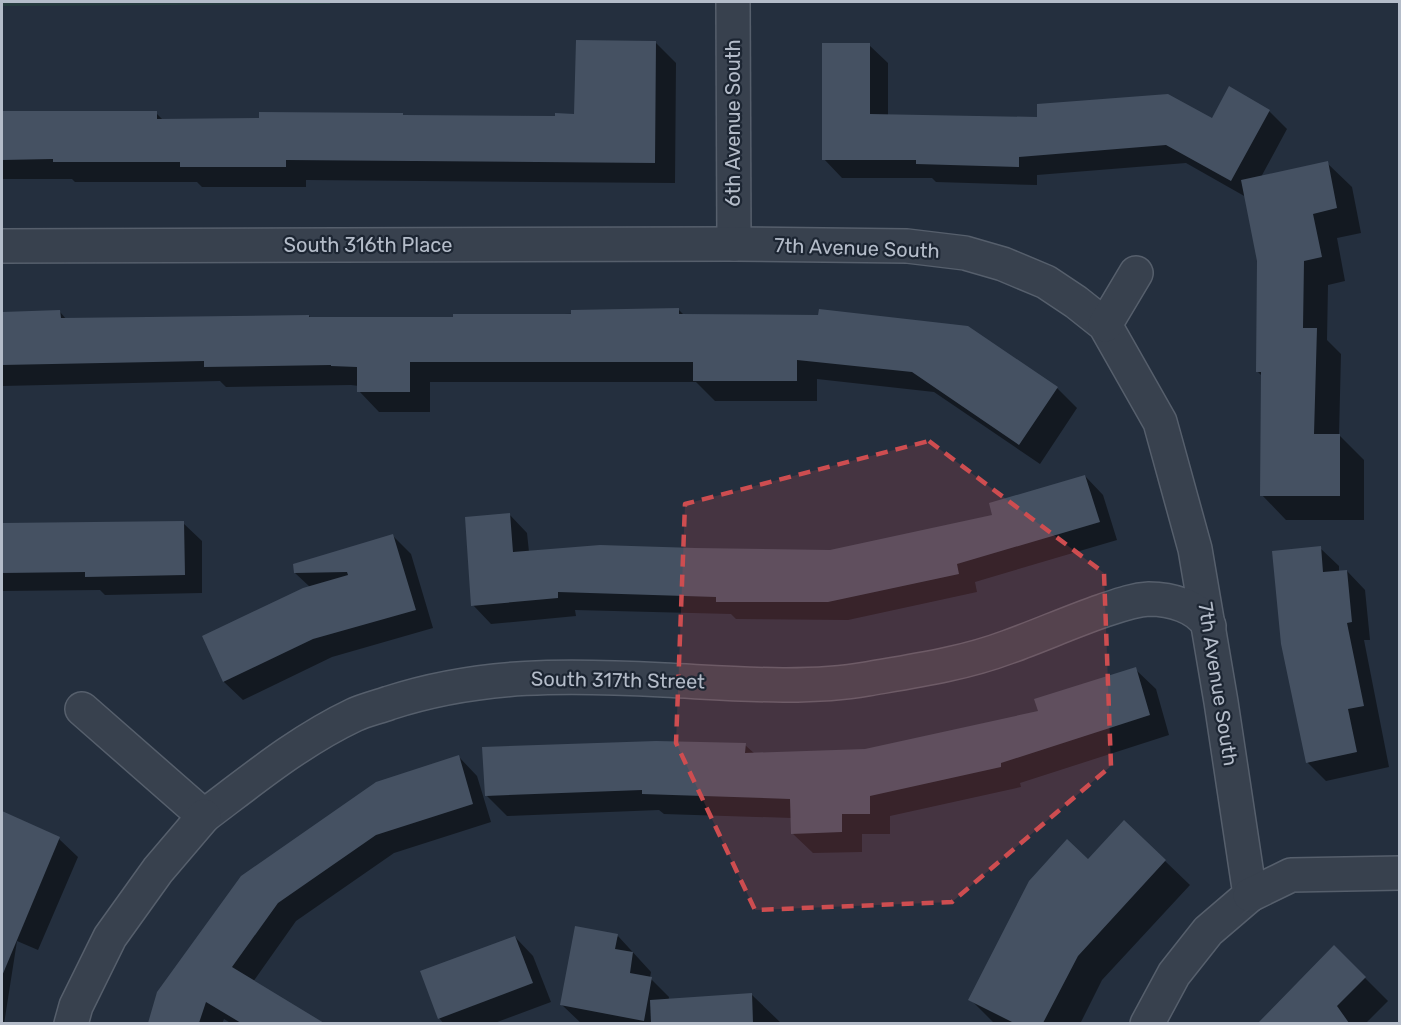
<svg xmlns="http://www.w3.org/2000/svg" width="1401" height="1025" font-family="Rubik,sans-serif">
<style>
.green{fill:#263c3f}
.shadow{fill:#0007}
.building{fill:#455162}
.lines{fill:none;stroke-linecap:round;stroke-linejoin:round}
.street-casing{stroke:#565f6c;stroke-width:36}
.street{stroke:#38414e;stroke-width:33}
.marked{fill:#ce4d50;fill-opacity:0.2;stroke:#ce4d50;stroke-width:4.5;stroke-dasharray:12 8;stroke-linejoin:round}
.labels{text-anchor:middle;stroke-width:4.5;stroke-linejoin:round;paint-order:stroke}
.street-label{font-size:20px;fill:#b4bcc9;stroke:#1d2633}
</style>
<rect width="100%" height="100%" fill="#242f3e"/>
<polygon class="green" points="2,2 330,2 330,4 2,6"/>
<g class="shadow">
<polygon points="656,43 676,63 675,183 306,180 306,187 202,187 197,182 75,182 72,179 2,179 2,112 156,113 164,121 556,117 576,115"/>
<polygon points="869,45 888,63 888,116 1212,120 1269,111 1287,129 1261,177 1327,163 1352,187 1361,233 1337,238 1345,281 1328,285 1327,340 1341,354 1339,435 1364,460 1364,520 1286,520 1262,495 1263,377 1257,371 1259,261 1246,197 1186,163 1037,175 1037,185 936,182 932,178 842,178 824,159"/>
<polygon points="679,310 685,316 1057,388 1077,408 1040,464 934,392 817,379 817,401 715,401 696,382 430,382 430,412 379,412 359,391 359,386 351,385 226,387 220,381 2,386 2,313 60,312 67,320 309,316 311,318 455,318"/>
<polygon points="1085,476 1103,495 1117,540 975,582 977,592 848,620 736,619 731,614 575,610 576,616 491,624 473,605 509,514 527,533 529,552 830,552 994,516"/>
<polygon points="183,523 202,541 202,593 105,595 100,590 2,591 2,525"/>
<polygon points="393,536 411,554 433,628 332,657 243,700 224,682 204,637 310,587 295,573"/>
<polygon points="1320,548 1339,566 1339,572 1347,571 1365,590 1370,640 1364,640 1389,767 1326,781 1308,763"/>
<polygon points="1135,669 1156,689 1169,735 1020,783 1021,787 890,816 890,834 862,834 862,852 813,853 792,833 792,818 664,814 659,810 507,816 487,796 745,745 755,754 865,751 1040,712"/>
<polygon points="459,757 477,776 491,822 394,853 296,921 253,982 296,1008 311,1024 232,1024 224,1019 222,1024 149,1024 159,993"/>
<polygon points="7,815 59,839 78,857 38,950 17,941 4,1024 2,1024 2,827"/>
<polygon points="1088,861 1165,861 1190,885 1102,980 1080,1024 992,1024 993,1022 970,999"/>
<polygon points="618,936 651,972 650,978 669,997 664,1024 582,1024 562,1005"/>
<polygon points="515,937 533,956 551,1002 492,1024 444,1024 439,1018"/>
<polygon points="1334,947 1388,1001 1365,1024 1260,1024"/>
<polygon points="752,995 782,1024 708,1024 707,998"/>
</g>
<g class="building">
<polygon points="576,40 656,41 655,163 286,160 286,167 180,167 180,162 53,162 53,159 2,160 2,111 157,111 157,119 259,118 259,112 403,113 403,115 555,116 555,113 574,114"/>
<polygon points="822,43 870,43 870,114 1037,117 1037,104 1168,94 1212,118 1229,86 1270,110 1231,181 1166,145 1019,157 1019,167 916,164 916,160 822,160"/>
<polygon points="1328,161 1337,208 1313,214 1322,257 1304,261 1303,328 1317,328 1314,434 1340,434 1340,496 1260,496 1261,372 1256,372 1257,261 1241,180"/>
<polygon points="679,308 679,314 818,315 819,309 968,326 1058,387 1019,445 912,372 797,360 797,381 693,381 693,362 410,362 410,392 357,392 357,367 331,366 331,365 204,367 204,361 2,365 2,312 60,310 61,318 309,315 309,317 453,317 453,314 571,314 571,310"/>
<polygon points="1085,475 1100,522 957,564 959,574 828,602 716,602 716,597 558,592 558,598 471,606 465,517 510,513 513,552 600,545 695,548 830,550 992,515 989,503"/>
<polygon points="184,521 185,575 85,577 85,572 2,573 2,523"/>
<polygon points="393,534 416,610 313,639 223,682 202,636 303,588 348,575 347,572 294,573 293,564"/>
<polygon points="1321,546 1323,572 1347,570 1352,622 1347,623 1364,706 1348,709 1357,752 1306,763 1281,644 1272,551"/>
<polygon points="1136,667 1150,715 1001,763 1001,767 870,796 870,814 842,814 842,832 791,834 790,799 642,794 642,790 485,796 482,747 656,741 746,743 745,753 865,749 1038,711 1034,699"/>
<polygon points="459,755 473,804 376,835 278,903 232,967 324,1023 241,1023 206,1002 199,1023 148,1023 157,992 241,876 376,782"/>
<polygon points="2,811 60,837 2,976"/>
<polygon points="1124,820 1166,860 1078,956 1043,1023 1014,1023 968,1000 1029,881 1067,839 1088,859"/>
<polygon points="575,926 618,934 615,949 633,952 630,973 652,977 644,1021 560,1005"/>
<polygon points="515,936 533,983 438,1019 420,971"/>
<polygon points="1334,945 1366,977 1337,1006 1349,1023 1258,1023"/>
<polygon points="752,993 753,1023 651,1023 650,1000"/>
</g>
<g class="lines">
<g class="street-casing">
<g id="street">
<polyline points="733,2 734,244"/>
<polyline points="2,246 734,244 907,246 965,253 1003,264 1046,282 1076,302 1105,325 1160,422 1195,549 1221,702 1250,895 1208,931 1174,974 1147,1024"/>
<polyline points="1105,325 1136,273"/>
<path d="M82 709 204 816C252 780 299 741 354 715 365 710 378 707 389 703 481 673 570 675 664 680 728 683 805 690 867 679 914 671 963 664 1008 647 1039 636 1070 622 1102 611 1117 606 1132 600 1149 599 1170 599 1198 606 1209 626"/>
<polyline points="1250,895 1291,875 1400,873"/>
<polyline points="71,1024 76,1006 110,937 158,870 204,816"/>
</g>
</g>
<use href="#street" class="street"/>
</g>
<path class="marked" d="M929 441 1104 573 1111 766 952 902 755 910 676 743 685 504Z"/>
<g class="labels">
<g class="street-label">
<text transform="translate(733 123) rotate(-90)" y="7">6th Avenue South</text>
<text x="368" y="252">South 316th Place</text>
<text transform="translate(857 248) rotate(2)" y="7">7th Avenue South</text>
<text transform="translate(618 680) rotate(1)" y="7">South 317th Street</text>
<text transform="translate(1218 684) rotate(81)" y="7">7th Avenue South</text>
</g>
</g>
<rect width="1401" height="1025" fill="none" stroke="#b4bcc9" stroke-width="6"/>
</svg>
